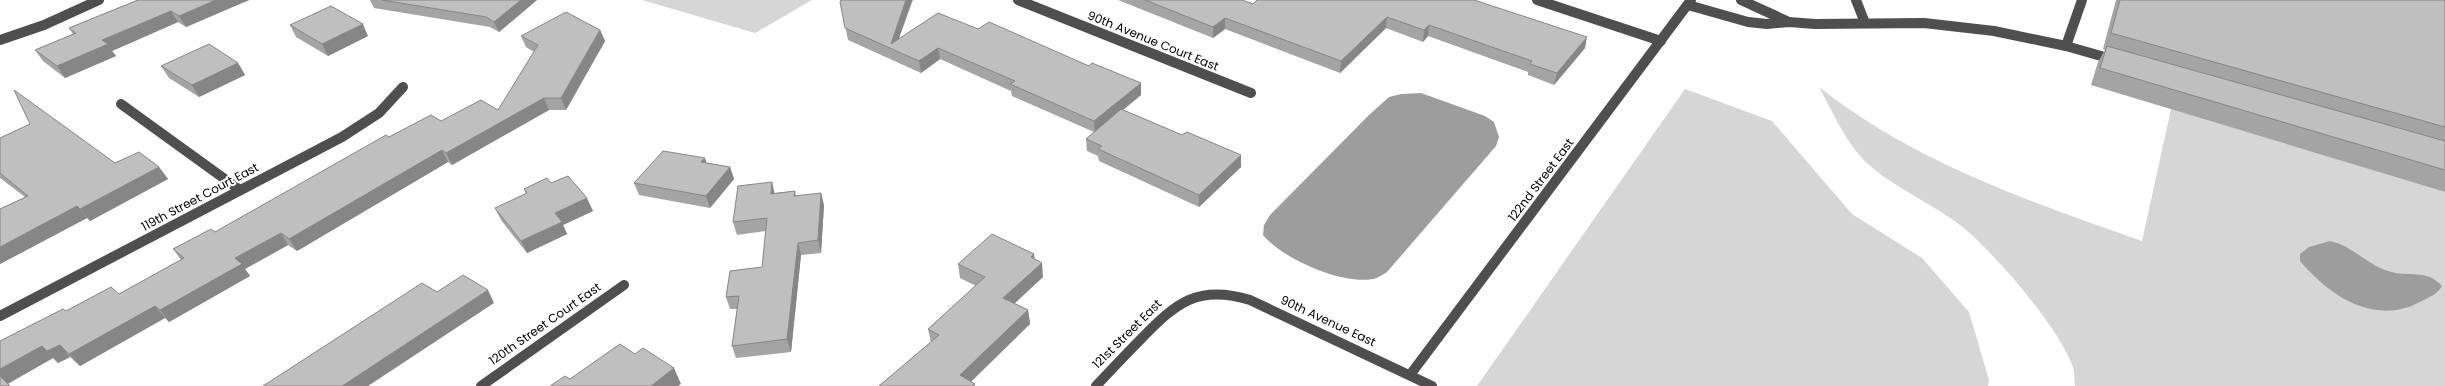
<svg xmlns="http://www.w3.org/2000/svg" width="2445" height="386" font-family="Poppins,sans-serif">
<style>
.green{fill:#d6d6d6}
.water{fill:#9d9d9d}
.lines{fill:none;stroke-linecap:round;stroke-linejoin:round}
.service{stroke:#4f4f4f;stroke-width:10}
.minor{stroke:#4f4f4f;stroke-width:10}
.wall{fill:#a4a4a4}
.shaded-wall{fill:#868686}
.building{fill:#bfbfbf;stroke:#868686}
.labels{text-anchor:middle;stroke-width:4;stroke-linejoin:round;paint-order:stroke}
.street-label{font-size:12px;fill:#000;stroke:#fff}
</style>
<rect width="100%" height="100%" fill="#fff"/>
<g class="green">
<polygon points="642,0 812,0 755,33"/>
<path d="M1819 87C1914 162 2028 201 2142 241L2171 109 2445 192V386H2075C2074 380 2075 373 2073 367 2059 327 1993 251 1960 225 1930 202 1896 189 1868 164 1846 144 1833 112 1819 87Z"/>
<polygon points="1685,89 1772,121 1852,214 1922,258 1969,312 1989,380 1988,386 1477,386"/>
</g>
<g class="water">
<path d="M1421 93 1485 116 1494 122 1499 137 1496 146 1387 272C1382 275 1378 278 1373 279 1342 285 1283 259 1263 235L1264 225 1270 215 1369 115 1389 97 1401 94Z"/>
<path d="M2330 241C2353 246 2366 264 2388 271 2409 278 2426 268 2442 286 2437 295 2429 297 2420 302 2374 326 2330 296 2300 261V254L2309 247Z"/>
</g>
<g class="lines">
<g class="service">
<polyline points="1741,0 1789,22"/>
<polyline points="1856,0 1865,23"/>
<polyline points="1688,5 1748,22 1767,24 1789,22 1815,24 1924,23 1994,31 2066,46 2115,60"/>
<polyline points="2066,46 2082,0"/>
<polyline points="121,104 240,190"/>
</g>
<g class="minor">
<polyline points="1018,0 1251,93"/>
<polyline points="1537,0 1661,41"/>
<polyline points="0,40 44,25 99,0"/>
<polyline points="0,316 342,137 379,113 403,87"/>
<polyline points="1410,375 1691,0"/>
<polyline points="481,386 624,285"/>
<path d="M1096 386C1111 370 1126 354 1142 338 1176 303 1198 284 1250 300L1432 386"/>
</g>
</g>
<g class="wall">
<polygon points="138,0 249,0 186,27 178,22 112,51 116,56 65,78 43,61 35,50 73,34 69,28"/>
<polygon points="370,0 537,0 499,32 490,27 374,8"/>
<polygon points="841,0 913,0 899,38 978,29 1141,95 1123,110 1182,135 1241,155 1241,167 1199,207 1099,161 1098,156 1087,151 1086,139 1094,132 1012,96 1011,91 940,59 921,73 848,40 840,2"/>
<polygon points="1118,0 1242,0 1253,4 1474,0 1585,48 1554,85 1528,75 1528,72 1428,36 1423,42 1386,28 1340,73 1225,29 1213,38"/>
<polygon points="2116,0 2445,0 2445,192 2091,85 2098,62 2105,50 2103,49"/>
<polygon points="290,25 368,36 328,56 296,37"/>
<polygon points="600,30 605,41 566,110 549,110 452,165 448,162 297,251 288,245 245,269 250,276 169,322 165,318 80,366 70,357 58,363 53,358 8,384 0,386 66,311 119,294 181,260 173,249 215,232 389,137 441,121 498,110 534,52 526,47 521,36"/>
<polygon points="238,63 245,75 199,97 169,78 161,66"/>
<polygon points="0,138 115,163 159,167 168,179 90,221 87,218 0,264 0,209 25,197 0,178"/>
<polygon points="707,163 730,167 734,179 710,208 639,195 634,183"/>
<polygon points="551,183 593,211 563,225 567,234 527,253 501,220 495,208 526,194 524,189"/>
<polygon points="795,191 796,196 824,205 821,253 801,255 791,352 736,358 732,346 737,309 730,309 726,297 762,267 766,231 737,235 733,222 775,193"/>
<polygon points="1035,259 1043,277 1014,304 1028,310 1030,324 971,382 975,384 975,386 879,386 931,342 928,329 976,286 960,278 958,264"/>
</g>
<g class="shaded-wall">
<polygon points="216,0 249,0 186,27 179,16"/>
<polygon points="521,0 537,0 499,32 494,22"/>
<polygon points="906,0 912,0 895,50 891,44"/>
<polygon points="171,11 178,22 112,51 116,56 65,78 57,66 102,40"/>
<polygon points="1387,17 1386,28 1340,73 1341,61"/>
<polygon points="1225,18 1225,29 1213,38 1213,27"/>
<polygon points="363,24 368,36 328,56 322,44"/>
<polygon points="1429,25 1428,36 1423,42 1424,30"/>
<polygon points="600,30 605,41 566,110 561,98"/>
<polygon points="1587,37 1585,48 1554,85 1557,73"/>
<polygon points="938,48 940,59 921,73 919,61"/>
<polygon points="238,63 245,75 199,97 192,85"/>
<polygon points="1141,83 1141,95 1095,133 1094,121"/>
<polygon points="544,98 549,110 452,165 446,153"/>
<polygon points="442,150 448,162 297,251 289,239"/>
<polygon points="1241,155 1241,167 1199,207 1199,195"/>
<polygon points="705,158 709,170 701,162"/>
<polygon points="159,167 168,179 90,221 80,209"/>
<polygon points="730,167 734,179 710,208 706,196"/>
<polygon points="772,182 775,195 771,194"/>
<polygon points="821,193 824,205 821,253 818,240"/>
<polygon points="587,198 593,211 563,225 567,234 527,253 521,241 555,213"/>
<polygon points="77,206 87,218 0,264 0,247"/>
<polygon points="281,233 288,245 245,269 250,276 169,322 160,310 235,258"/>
<polygon points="798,243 801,255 791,352 787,339"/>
<polygon points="1034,254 1036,268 1042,263 1043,277 1005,312 1003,298 1031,257"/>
<polygon points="488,290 494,303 368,386 342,386"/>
<polygon points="155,306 165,318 80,366 69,354"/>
<polygon points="1028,310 1030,324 966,386 960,375"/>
<polygon points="60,345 70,357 58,363 47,351"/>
<polygon points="42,346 53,358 7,384 0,376 0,369"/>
<polygon points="674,368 681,384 678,386 651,386"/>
</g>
<g class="building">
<polygon points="138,0 216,0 179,16 171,11 102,40 108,44 57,66 35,50 76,33 69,28"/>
<polygon points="382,0 521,0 494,22 486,17"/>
<polygon points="841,0 906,0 891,44 938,13 978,29 989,22 1089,66 1092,63 1141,83 1094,121 1010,84 1015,81 938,48 919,61 845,28 840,2"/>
<polygon points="1145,0 1242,0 1253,4 1257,0 1474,0 1587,37 1557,73 1530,64 1532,61 1429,25 1424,30 1387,17 1341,61 1225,18 1213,27"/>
<polygon points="2120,0 2445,0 2445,127 2111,33"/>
<polygon points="331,6 363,24 322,44 290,25"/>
<polygon points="566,12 600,30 561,98 544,98 446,153 442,150 289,239 281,233 235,258 242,264 160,310 155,306 69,354 60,345 47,351 42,346 0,369 0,341 63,309 66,311 111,287 119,294 184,258 173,249 211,229 215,232 386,135 389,137 431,115 441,121 481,100 498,110 538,45 521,36"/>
<polygon points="209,44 238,63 192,85 161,66"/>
<polygon points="2107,46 2445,141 2445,170 2100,68"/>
<polygon points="14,90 115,163 139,152 159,167 80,209 77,206 0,247 0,209 28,196 0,173 0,138 30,124"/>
<polygon points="1121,109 1182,135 1187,132 1241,155 1199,195 1098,149 1102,146 1086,139"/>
<polygon points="663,151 705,158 701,162 730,167 706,196 634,183"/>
<polygon points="568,176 587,198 555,213 562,222 521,241 495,208 527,193 524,189 547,178 551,183"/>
<polygon points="772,182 771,194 795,191 794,196 821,193 818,240 798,243 787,339 732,346 739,296 726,297 730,271 762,267 767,218 733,222 738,186"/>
<polygon points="992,234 1034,254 1031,257 1042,263 1003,298 1028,310 960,375 975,384 972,386 879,386 939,335 928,329 985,277 958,264"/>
<polygon points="463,275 488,290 342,386 263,386 422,283 437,292"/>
<polygon points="620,344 635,354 643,348 674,368 651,386 550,386 565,376 570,379"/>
<polygon points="0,376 10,386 0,386"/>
</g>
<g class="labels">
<g class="street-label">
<text transform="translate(1153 41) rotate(22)" y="4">90th Avenue Court East</text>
<text transform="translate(1541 180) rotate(-53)" y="4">122nd Street East</text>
<text transform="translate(200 197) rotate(-28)" y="4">119th Street Court East</text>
<text transform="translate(1328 321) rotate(25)" y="4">90th Avenue East</text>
<text transform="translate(545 324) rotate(-35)" y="4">120th Street Court East</text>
<text transform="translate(1127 334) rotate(-45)" y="4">121st Street East</text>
</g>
</g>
</svg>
